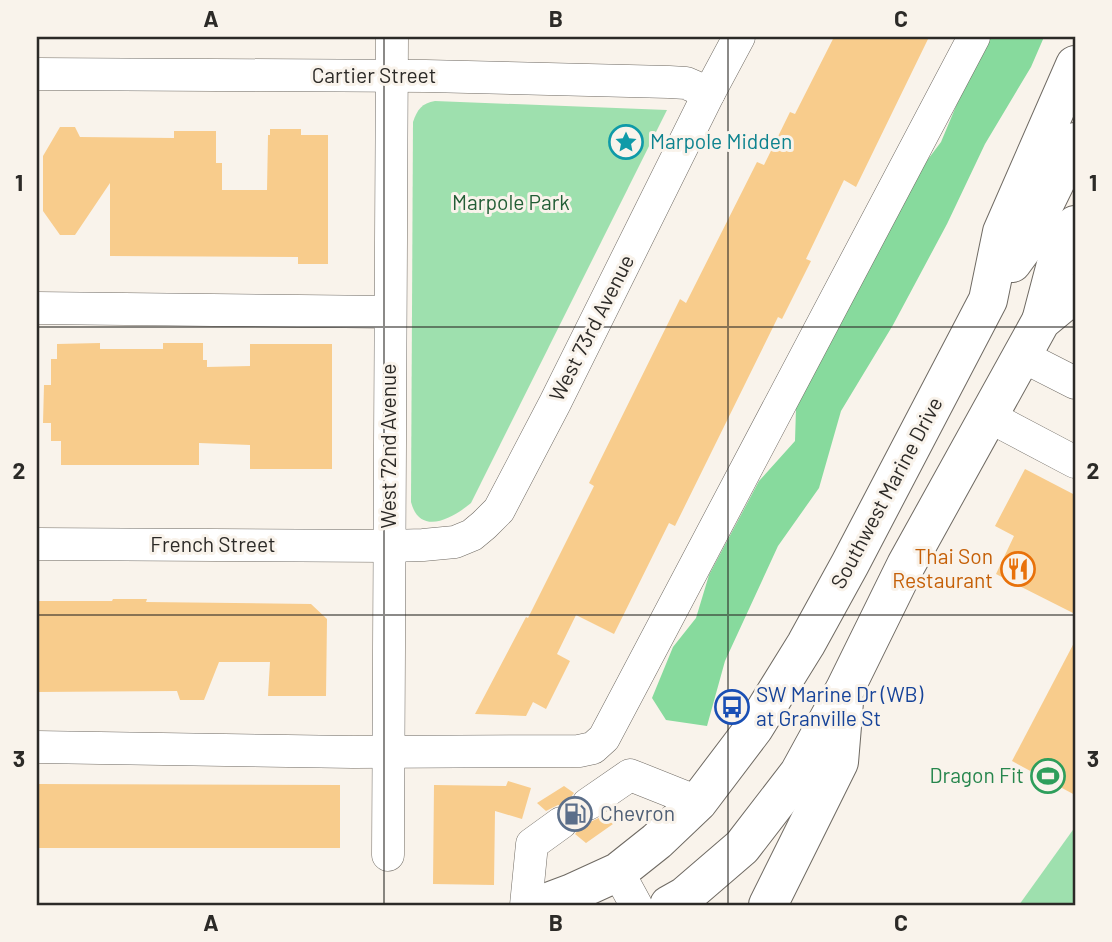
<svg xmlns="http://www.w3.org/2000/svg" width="1112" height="942" font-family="Barlow,sans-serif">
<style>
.green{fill:#9ee0ae}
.forest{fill:#87da9d}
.building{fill:#f8cc8c}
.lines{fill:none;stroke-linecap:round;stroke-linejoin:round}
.minor-casing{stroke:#6f6a63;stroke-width:33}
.major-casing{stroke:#6f6a63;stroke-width:40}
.minor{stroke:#fff;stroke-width:32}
.major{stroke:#fff;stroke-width:38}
.grid{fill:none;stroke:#2c2a27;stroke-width:2;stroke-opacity:0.55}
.labels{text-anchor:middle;stroke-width:6;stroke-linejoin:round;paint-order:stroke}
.street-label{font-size:21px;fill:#2c2a27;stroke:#f9f3eb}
.culture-label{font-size:21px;fill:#0d838f;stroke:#f9f3eb;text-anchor:start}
.park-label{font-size:21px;fill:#235e36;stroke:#f9f3eb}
.food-label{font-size:21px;fill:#c56008;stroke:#f9f3eb;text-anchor:end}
.transit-label{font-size:21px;fill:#164399;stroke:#f9f3eb;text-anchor:start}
.leisure-label{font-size:21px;fill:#27864d;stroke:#f9f3eb;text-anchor:end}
.service-label{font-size:21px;fill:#4e5e75;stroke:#f9f3eb;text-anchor:start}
.neatline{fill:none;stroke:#2c2a27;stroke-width:2.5}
.grid-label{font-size:23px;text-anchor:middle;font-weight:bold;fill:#2c2a27}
</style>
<rect width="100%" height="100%" fill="#f9f3eb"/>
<g class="green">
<path d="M435 101 667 110 471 503C453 518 420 537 411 502L413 122C417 110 422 103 435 101Z"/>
<polygon points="1075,827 1075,905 1019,905"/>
</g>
<polygon class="forest" points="988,37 1044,37 1031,67 985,144 947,224 893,325 841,411 819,488 778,546 725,661 707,726 666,720 652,698 673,647 696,618 709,575 759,481 795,441 796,408 910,183 941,142 980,49"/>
<g class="building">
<polygon points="834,37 929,37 856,187 844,180 806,259 811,261 782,319 778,317 675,526 669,523 614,634 576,615 557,654 570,661 546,709 533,702 526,716 475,714 526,617 528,618 594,486 589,483 680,299 686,303 757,162 764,165 790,112 795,114"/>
<polygon points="60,127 75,127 80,137 174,138 174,131 216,131 216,163 222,163 222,190 267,190 268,135 270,135 270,129 301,129 301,135 328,135 328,264 298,264 298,257 110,256 110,183 75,235 60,235 43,211 43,156"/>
<polygon points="100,343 100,349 163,349 163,343 203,343 203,360 207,360 207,367 250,366 250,344 332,344 332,469 250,469 250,445 199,443 199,465 61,465 61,441 51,441 51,423 43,423 44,385 51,385 51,359 57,359 57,344"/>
<polygon points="1025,469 1075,495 1075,614 996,574 1014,536 995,526"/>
<polygon points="113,599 147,599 146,602 311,604 327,619 326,696 268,696 270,662 219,662 204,700 180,700 177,691 37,692 37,601 112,601"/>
<polygon points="1075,641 1075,795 1012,761"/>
<polygon points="508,781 531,788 522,819 495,811 494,885 433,884 434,785 506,786"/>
<polygon points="38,784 340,785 340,848 39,848"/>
<polygon points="564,786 574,793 571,797 570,808 558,805 546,811 537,803"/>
<polygon points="603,816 613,824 586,843 575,834 578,830 579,820 590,822"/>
</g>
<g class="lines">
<g class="minor-casing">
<g id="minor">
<polyline points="37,74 426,76 669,82 686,83 709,93"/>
<polyline points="37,308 390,312"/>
<polyline points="1022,356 1075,383"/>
<polyline points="988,416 1075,462"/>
<polyline points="37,544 389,546 423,545 455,542 472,535 484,525 499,510 555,403 709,93 739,37"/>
<polyline points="37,747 353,752 579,751 593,748 604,738 631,687 974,37"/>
<polyline points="588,804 630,775 698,802"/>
<polyline points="388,855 392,37"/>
<polyline points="618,872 636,905"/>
<polyline points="526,905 532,844 561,823"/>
</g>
</g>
<g class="major-casing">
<g id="major">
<polyline points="1012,263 1023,248 1075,142"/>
<polyline points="1041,321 1056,264 1075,225"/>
<polyline points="540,905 572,893 618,872 657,841 698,802 754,728 806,644 850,564 988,300 1002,232 1075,65"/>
<polyline points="669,905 685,896 742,847 799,773 845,689 906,565 1041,321 1075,293"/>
<polyline points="768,905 839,762 844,702"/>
</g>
</g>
<use href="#minor" class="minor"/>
<use href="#major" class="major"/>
</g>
<path class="grid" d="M384 37V905M728 37V905M37 327H1075M37 615H1075"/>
<defs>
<g id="sight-ring" transform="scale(1.75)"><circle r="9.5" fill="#f9f3eb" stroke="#0f9aa8" stroke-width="1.5"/><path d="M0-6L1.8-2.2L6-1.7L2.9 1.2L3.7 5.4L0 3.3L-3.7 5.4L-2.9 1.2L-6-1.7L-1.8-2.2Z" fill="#0f9aa8"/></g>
<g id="restaurant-ring" transform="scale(1.75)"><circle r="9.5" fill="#f9f3eb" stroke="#e8710a" stroke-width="1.5"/><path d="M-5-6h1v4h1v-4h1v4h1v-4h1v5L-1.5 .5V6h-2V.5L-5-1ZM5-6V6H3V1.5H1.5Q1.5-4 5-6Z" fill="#e8710a"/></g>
<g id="bus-ring" transform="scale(1.75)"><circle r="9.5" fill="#f9f3eb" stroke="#1a4fb4" stroke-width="1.5"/><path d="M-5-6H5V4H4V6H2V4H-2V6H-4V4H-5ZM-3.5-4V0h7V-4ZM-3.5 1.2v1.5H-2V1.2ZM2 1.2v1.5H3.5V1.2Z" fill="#1a4fb4"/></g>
<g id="stadium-ring" transform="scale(1.75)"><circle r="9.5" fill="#f9f3eb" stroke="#2e9e5b" stroke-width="1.5"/><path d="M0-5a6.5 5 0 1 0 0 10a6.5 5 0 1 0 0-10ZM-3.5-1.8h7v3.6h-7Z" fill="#2e9e5b"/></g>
<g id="fuel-ring" transform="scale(1.75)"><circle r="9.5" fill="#f9f3eb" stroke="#5c6f8a" stroke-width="1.5"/><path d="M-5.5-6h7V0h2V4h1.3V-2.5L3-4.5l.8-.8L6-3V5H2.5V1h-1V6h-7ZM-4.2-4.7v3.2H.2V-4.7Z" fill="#5c6f8a"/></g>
</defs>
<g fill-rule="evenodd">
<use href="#sight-ring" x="626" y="142"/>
<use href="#restaurant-ring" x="1018" y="569"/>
<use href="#bus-ring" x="732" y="707"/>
<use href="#stadium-ring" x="1048" y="776"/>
<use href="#fuel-ring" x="575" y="814"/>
</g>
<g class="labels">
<g class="street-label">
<text x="374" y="83">Cartier Street</text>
<text transform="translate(592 328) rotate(-63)" y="7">West 73rd Avenue</text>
<text transform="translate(389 446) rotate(-90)" y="7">West 72nd Avenue</text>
<text transform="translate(887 493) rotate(-62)" y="7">Southwest Marine Drive</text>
<text x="213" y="552">French Street</text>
</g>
<g class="culture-label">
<text x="650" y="149">Marpole Midden</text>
</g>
<g class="park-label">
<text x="511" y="210">Marpole Park</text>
</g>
<g class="food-label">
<text x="993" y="564">Thai Son<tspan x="993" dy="24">Restaurant</tspan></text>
</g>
<g class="transit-label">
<text x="756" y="702">SW Marine Dr (WB)<tspan x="756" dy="24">at Granville St</tspan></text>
</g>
<g class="leisure-label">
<text x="1024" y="783">Dragon Fit</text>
</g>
<g class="service-label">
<text x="600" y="821">Chevron</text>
</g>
</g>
<rect width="1112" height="942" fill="none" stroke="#f9f3eb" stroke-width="77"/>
<rect x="38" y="38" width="1036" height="866" class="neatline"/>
<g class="grid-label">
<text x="211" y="27">A</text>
<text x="556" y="27">B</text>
<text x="901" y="27">C</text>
<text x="19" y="191">1</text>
<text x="1093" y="191">1</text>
<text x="19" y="479">2</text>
<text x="1093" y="479">2</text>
<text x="19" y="767">3</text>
<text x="1093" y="767">3</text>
<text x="211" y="931">A</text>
<text x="556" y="931">B</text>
<text x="901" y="931">C</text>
</g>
</svg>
